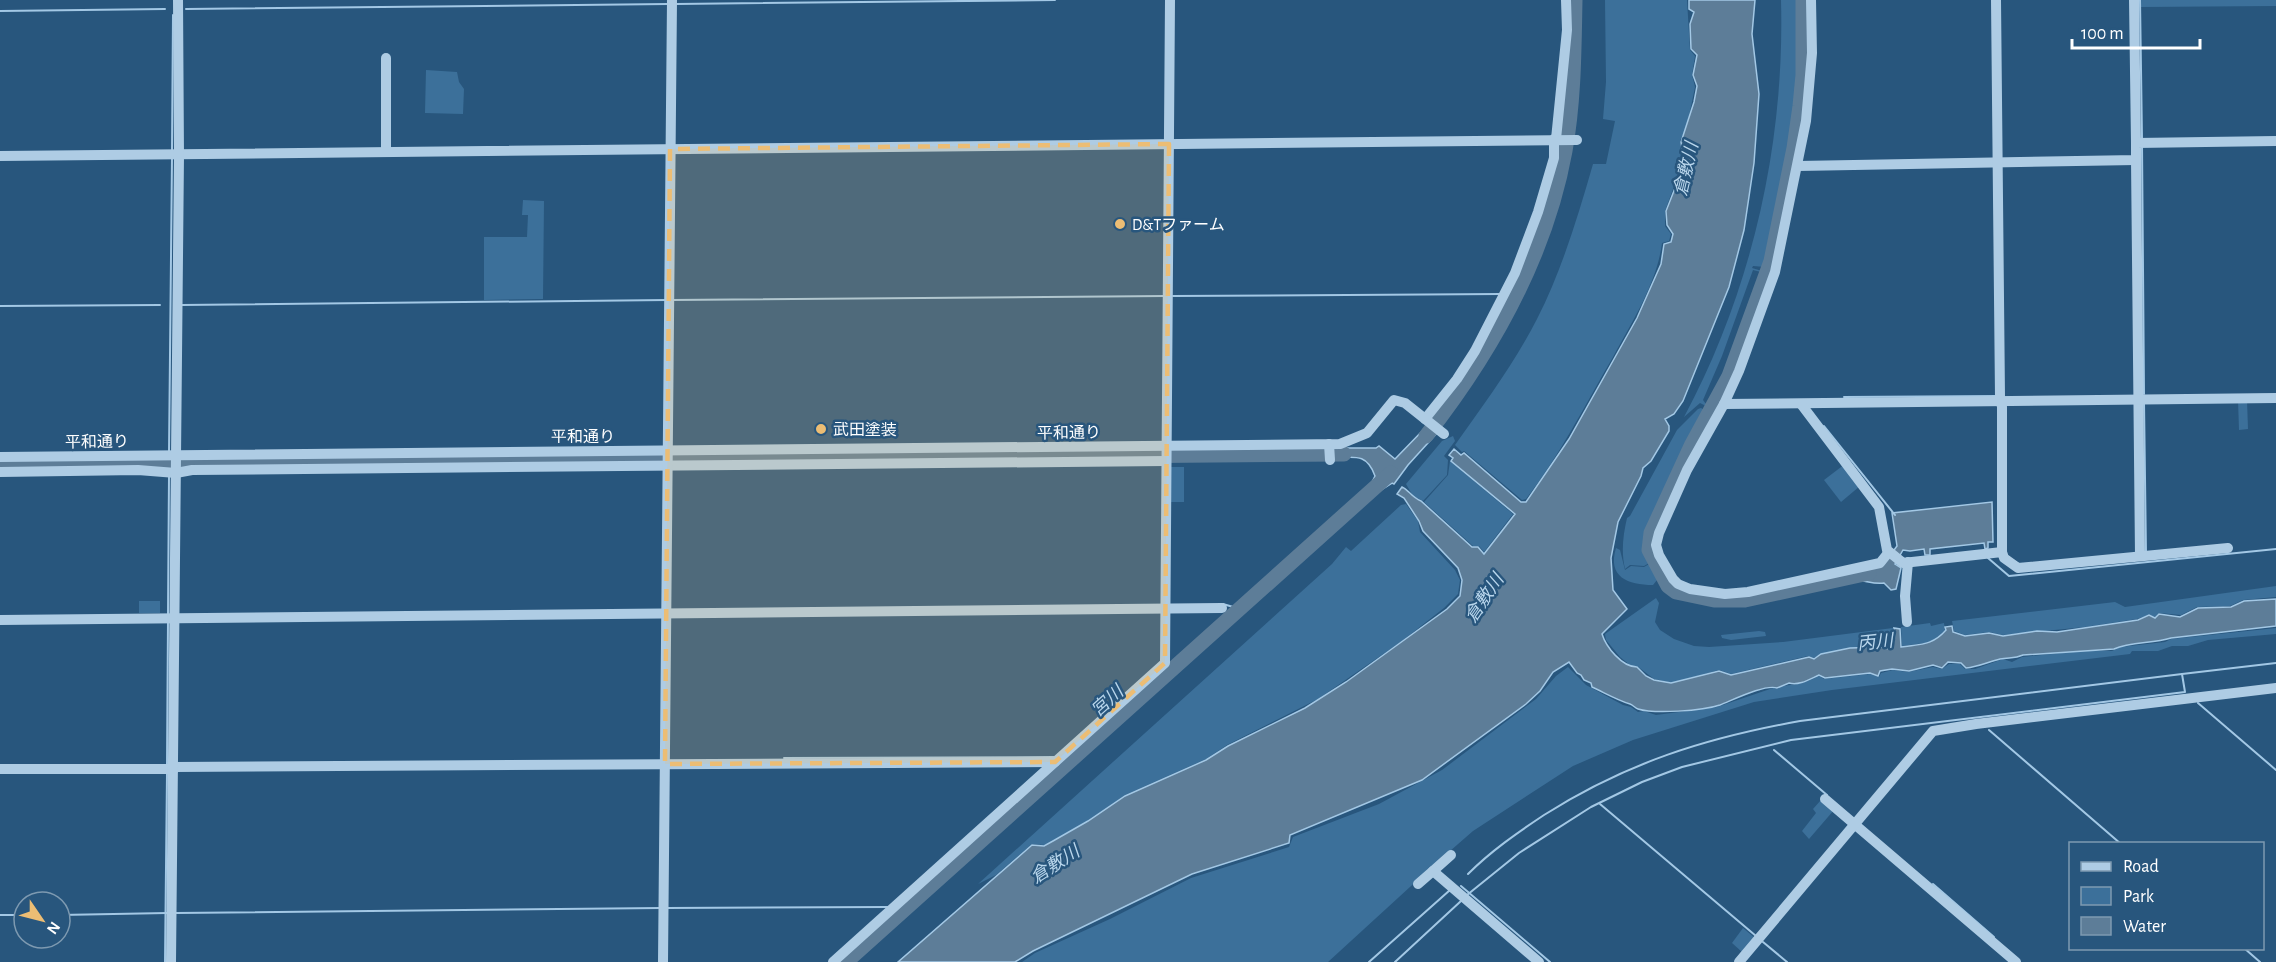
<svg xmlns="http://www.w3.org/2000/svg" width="2276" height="962" font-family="'Alegreya Sans','Noto Sans JP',sans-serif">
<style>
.green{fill:#3c709a;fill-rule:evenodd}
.water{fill:#5d7d98;stroke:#a3c8e5;stroke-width:1.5}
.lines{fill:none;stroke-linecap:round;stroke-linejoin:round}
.stream{stroke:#a3c8e5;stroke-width:2}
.river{stroke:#5d7d98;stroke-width:15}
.minor{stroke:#aecce4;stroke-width:10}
.marked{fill:#ecbd74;fill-opacity:0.2;stroke:#ecbd74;stroke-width:4.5;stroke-dasharray:12 8;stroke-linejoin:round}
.poi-dot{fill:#ecbd74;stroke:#28567d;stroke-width:2}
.labels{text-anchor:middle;stroke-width:5;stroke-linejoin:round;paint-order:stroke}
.poi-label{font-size:16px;fill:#fff;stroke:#28567d;text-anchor:start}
.street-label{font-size:16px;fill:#fff;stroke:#28567d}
.water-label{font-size:18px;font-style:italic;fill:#b9d6ec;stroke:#28567d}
</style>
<rect width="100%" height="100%" fill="#28567d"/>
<g class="green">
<path d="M1605 0H1687L1690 50 1695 56 1692 75 1695 87 1687 126 1680 141 1681 157 1677 178 1665 211V226L1671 234 1669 241 1662 243C1657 283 1632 322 1613 357 1585 405 1560 455 1526 499L1522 500 1464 451 1462 452 1455 445C1484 404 1514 364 1537 319 1562 270 1578 216 1593 164H1606L1615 121 1603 119 1606 82Z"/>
<path d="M1781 0H1799C1799 26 1800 52 1799 78 1794 141 1781 206 1765 267L1753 266 1752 268 1762 271C1746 318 1730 363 1708 407L1700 403 1684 417C1752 290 1785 144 1781 0ZM1753 270 1761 272C1746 316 1730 359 1710 401L1706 404 1703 400 1722 356Z"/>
<polygon points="2141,0 2276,0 2276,6 2141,7"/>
<polygon points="426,70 457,72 459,82 464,89 463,114 425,113"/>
<polygon points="523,200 544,201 543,299 484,300 484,237 527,237 528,215 522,215"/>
<polygon points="2238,400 2247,400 2248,429 2239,430"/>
<path d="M1701 408 1706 411 1687 444 1649 528C1645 541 1645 549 1651 562L1644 566 1630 565 1625 569C1621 552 1623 535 1627 518L1630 516 1677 430 1698 409Z"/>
<polygon points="1453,436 1455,441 1444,456 1448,460 1447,475 1423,501 1413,496 1406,484 1442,441"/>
<polygon points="1450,461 1513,514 1484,552 1479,546 1473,546 1424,502 1448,475"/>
<polygon points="1845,464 1860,486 1841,502 1824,480"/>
<rect x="1168" y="467" width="16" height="35"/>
<polygon points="1406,504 1418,521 1420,532 1455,570 1460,580 1458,594 1444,608 1402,641 1318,699 1227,745 1206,759 1125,795 1088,821 1053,841 1044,845 1032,844 996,875 978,884 1332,564 1346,547 1351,551 1401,505"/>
<path d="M1616 548 1620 550 1625 570 1631 566 1644 567 1651 563 1657 580 1653 585C1628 585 1607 577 1616 548Z"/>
<polygon points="2276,586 2276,597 2243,600 2230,606 2197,607 2181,615 2159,613 2155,617 2149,615 2137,619 2085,627 2003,635 1989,632 1965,635 1954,631 1952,621 2115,602 2125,607"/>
<path d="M1656 598 1659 603 1655 622 1660 630 1674 639 1694 646 1709 647 1783 642 1893 628C1896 636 1895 642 1889 649L1881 646 1850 648 1821 654 1814 658 1808 656 1731 674 1719 670 1672 683 1654 679 1637 666H1631L1620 657 1606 640 1605 634Z"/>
<rect x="139" y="601" width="21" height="12"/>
<polygon points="1930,623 1931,626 1944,623 1945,630 1932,642 1902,646 1901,627"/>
<path d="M2276 628V634L2208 640 2188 646H2172L2158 651H2132L2130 654 1832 690 1754 702 1633 740 1573 766 1473 831 1434 865 1328 962H1022L1035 953 1110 919 1191 878 1289 847 1293 837 1379 804 1442 770 1536 699 1556 676 1568 667 1586 685 1623 705 1631 707 1638 712 1644 711 1656 715 1717 707 1773 688 1777 689C1785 684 1790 686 1798 684 1805 683 1812 679 1819 676L1824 679 1870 674 1879 677 1881 673 1893 670 1908 672 1933 667 1942 669 1949 664H1960L1965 669H1975L2003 659 2012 662 2022 657 2081 651H2112L2120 647 2165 642 2171 639Z"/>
<polygon points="1759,631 1765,632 1766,636 1731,640 1722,638 1721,635"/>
<polygon points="1821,800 1834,810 1809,839 1802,831 1816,813 1813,809"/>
<polygon points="1743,928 1755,938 1742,952 1732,943"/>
</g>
<g class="water">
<path d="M1689 0H1755L1752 34 1759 94 1754 163 1744 230 1729 287 1683 401 1674 414 1665 419 1669 426V431L1651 461 1643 468 1641 476 1618 522 1611 558 1613 590 1627 609 1602 634C1606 647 1622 667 1637 667L1646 676 1654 680 1671 683 1719 671 1731 675 1809 657 1814 659 1821 654 1850 648 1881 647 1889 649C1895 643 1896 637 1894 628L1900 629 1901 647C1920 644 1932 646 1946 630L1945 627 1952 626 1953 632 1965 636 1989 633 2003 636 2037 631 2057 632 2138 620 2149 615 2155 618 2159 614 2180 617 2198 608 2231 607 2244 601 2276 599V626L2171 638C2152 644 2131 641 2114 649L2023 655C2014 659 2009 657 2000 659 1988 662 1978 667 1966 668L1961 663 1948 662 1942 668 1933 665 1909 671 1892 669 1880 671 1878 676 1870 673 1825 678 1819 675C1810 679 1799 686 1789 683L1777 688C1765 684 1733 700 1720 705 1702 711 1654 714 1638 709 1635 708 1633 705 1630 704 1617 700 1605 693 1592 687L1591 683 1584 680 1581 675 1577 673 1569 662 1553 672 1540 691 1526 704 1422 780 1290 835 1289 843 1192 874 1033 951 1015 962H898L1032 845 1044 846 1053 841 1088 821 1125 796 1206 760 1228 746 1305 708 1346 682 1447 609 1460 596 1462 580 1458 568 1423 531 1419 521 1404 498 1397 494 1402 487C1409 490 1411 497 1421 501L1472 547H1478L1484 554 1515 514 1451 461 1453 458 1449 455 1454 449 1461 455 1464 453 1521 502H1526L1569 439 1637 318 1661 264 1664 244 1671 242 1673 234 1667 225 1666 211 1679 178 1683 157 1681 142 1694 102 1697 86 1693 75 1697 55 1691 49 1690 24 1694 12 1689 9Z"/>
<path d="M1428 425 1437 433 1408 465 1394 484 1392 483 1381 490 1372 482 1375 476C1367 453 1355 457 1333 458V448H1376L1379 446 1395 459Z"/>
<path d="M1992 502 1993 542H1988V548L1985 549 1984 543 1930 549V555H1925L1924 549 1910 551 1903 550 1895 564 1901 568 1896 589 1891 590 1884 583C1873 585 1863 579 1851 580L1850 573 1883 565 1897 546 1892 513Z"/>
</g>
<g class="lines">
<g class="stream">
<polyline points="2140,0 2142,139"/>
<polyline points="676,4 1055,0"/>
<polyline points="186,9 668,4"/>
<polyline points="0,11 165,9"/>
<polyline points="2142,145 2144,394"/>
<polyline points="172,150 173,15"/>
<polyline points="1173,296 1501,294"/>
<polyline points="672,300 1165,296"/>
<polyline points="182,305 667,300"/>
<polyline points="0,306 160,305"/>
<polyline points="1844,397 1997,396"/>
<polyline points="2144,403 2146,553"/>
<polyline points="1824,426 1895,515"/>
<polyline points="169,453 172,159"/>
<polyline points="1988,558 2009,576 2276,549"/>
<polyline points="1223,604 1240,609"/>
<polyline points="168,615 169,477"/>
<polyline points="2198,703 2276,770"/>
<polyline points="1989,730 2121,844"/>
<polyline points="1774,750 1827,795"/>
<polyline points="784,758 1054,757"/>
<polyline points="167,765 168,621"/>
<polyline points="1600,804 1756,936"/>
<path d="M1468 874C1491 851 1517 833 1544 815 1626 763 1705 738 1800 721L2182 674"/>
<polyline points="1933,884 1994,937"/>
<polyline points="1461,886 1550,962"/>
<polyline points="1467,895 1519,853 1591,807 1642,782 1682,767 1791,740 2185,692 2182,674 2276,663"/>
<polyline points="667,908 889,907"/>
<polyline points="176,913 661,908"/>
<polyline points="0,915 24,915"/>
<polyline points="60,915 167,913"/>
<polyline points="1763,942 1787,962"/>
<polyline points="2244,948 2260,962"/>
<polyline points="165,962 167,774"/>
<polyline points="1369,962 1450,890"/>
<polyline points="1395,962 1461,901"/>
</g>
<g class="river">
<polyline points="1803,0 1803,75 1800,106 1794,148 1771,261 1729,376 1692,444 1651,533 1649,550 1668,586 1676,592 1714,600 1745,600 1869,573"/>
<path d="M1426 436C1491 353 1546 256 1565 151 1574 101 1574 50 1575 0"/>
<polyline points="0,465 1344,454"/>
<polyline points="846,962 1391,473"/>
</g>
<g class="minor">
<polyline points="1811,0 1812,53 1806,121 1775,272 1739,371 1724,404 1687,470 1659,533 1656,545 1659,555 1673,579 1678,584 1690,589 1725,594 1748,592 1880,563 1888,553"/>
<polyline points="2134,0 2136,143"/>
<polyline points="1556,139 1567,30 1566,0"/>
<polyline points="386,152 386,58"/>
<polyline points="0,156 1577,140"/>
<polyline points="2136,160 2140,556"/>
<polyline points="1798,166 2136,160 2136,143 2276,141"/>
<polyline points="1724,404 2276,398"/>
<polyline points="1801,404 1879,507 1887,550 1903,563 2002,552 2002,407 2000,397 1996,0"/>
<polyline points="1425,419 1457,379 1475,351 1515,273 1538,212 1554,158 1554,139"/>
<polyline points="1329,444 1330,460"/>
<polyline points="0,457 1340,444 1367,433 1394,400 1405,403 1444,434"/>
<polyline points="0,472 138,470 176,473 192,470 1166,461"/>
<polyline points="2002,552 2004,558 2018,568 2228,548"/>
<polyline points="0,620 1222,608"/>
<polyline points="1907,622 1905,596 1908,562"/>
<polyline points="174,767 1055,762"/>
<polyline points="0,769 174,769"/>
<polyline points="1825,799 2016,962"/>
<polyline points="1433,871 1451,855"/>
<polyline points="1418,884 1433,871 1539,962"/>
<polyline points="171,962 179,155 178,0"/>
<polyline points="663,962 672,0"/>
<polyline points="833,962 1165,663 1170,0"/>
<polyline points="1739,962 1933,731 1976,724 2276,688"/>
</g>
</g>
<path class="marked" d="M1169 144 1165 663 1055 762 665 764 670 149Z"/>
<g class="poi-dot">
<circle cx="1120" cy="224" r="6"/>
<circle cx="821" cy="429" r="6"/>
</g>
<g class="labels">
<g class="poi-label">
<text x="1132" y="230">D&amp;Tファーム</text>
<text x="833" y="435">武田塗装</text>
</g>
<g class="street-label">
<text transform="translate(1069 432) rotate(-1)" y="6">平和通り</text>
<text x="583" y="442">平和通り</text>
<text transform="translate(97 441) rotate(-1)" y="6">平和通り</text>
</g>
<g class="water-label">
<text transform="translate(1686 169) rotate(-77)" y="6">倉敷川</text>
<text transform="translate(1484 598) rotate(-56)" y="6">倉敷川</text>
<text transform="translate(1875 642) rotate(-6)" y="6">丙川</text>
<text transform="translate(1107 701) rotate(-42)" y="6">宮川</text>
<text transform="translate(1055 864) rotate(-33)" y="6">倉敷川</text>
</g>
</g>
<rect x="2069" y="842" width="195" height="108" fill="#28567d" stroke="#7e9ab1" stroke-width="1.5"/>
<rect x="2081" y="862" width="30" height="9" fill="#aecce4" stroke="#7e9ab1" stroke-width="1.5"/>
<text x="2123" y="872" font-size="18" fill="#ffffff">Road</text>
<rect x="2081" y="887" width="30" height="18" fill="#3c709a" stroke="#7e9ab1" stroke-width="1.5"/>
<text x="2123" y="902" font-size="18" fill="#ffffff">Park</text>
<rect x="2081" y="917" width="30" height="18" fill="#5d7d98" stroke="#7e9ab1" stroke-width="1.5"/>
<text x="2123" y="932" font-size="18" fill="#ffffff">Water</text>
<g transform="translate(42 920) rotate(125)"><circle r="28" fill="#28567d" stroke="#7e9ab1" stroke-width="1.5"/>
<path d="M0-4.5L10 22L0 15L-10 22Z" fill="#ecbd74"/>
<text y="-9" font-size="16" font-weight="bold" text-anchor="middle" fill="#ffffff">N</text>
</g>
<path d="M2072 39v9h128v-9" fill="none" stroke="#ffffff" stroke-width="3"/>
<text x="2081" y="39" font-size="18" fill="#ffffff" stroke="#28567d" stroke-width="4.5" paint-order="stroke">100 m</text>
</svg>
